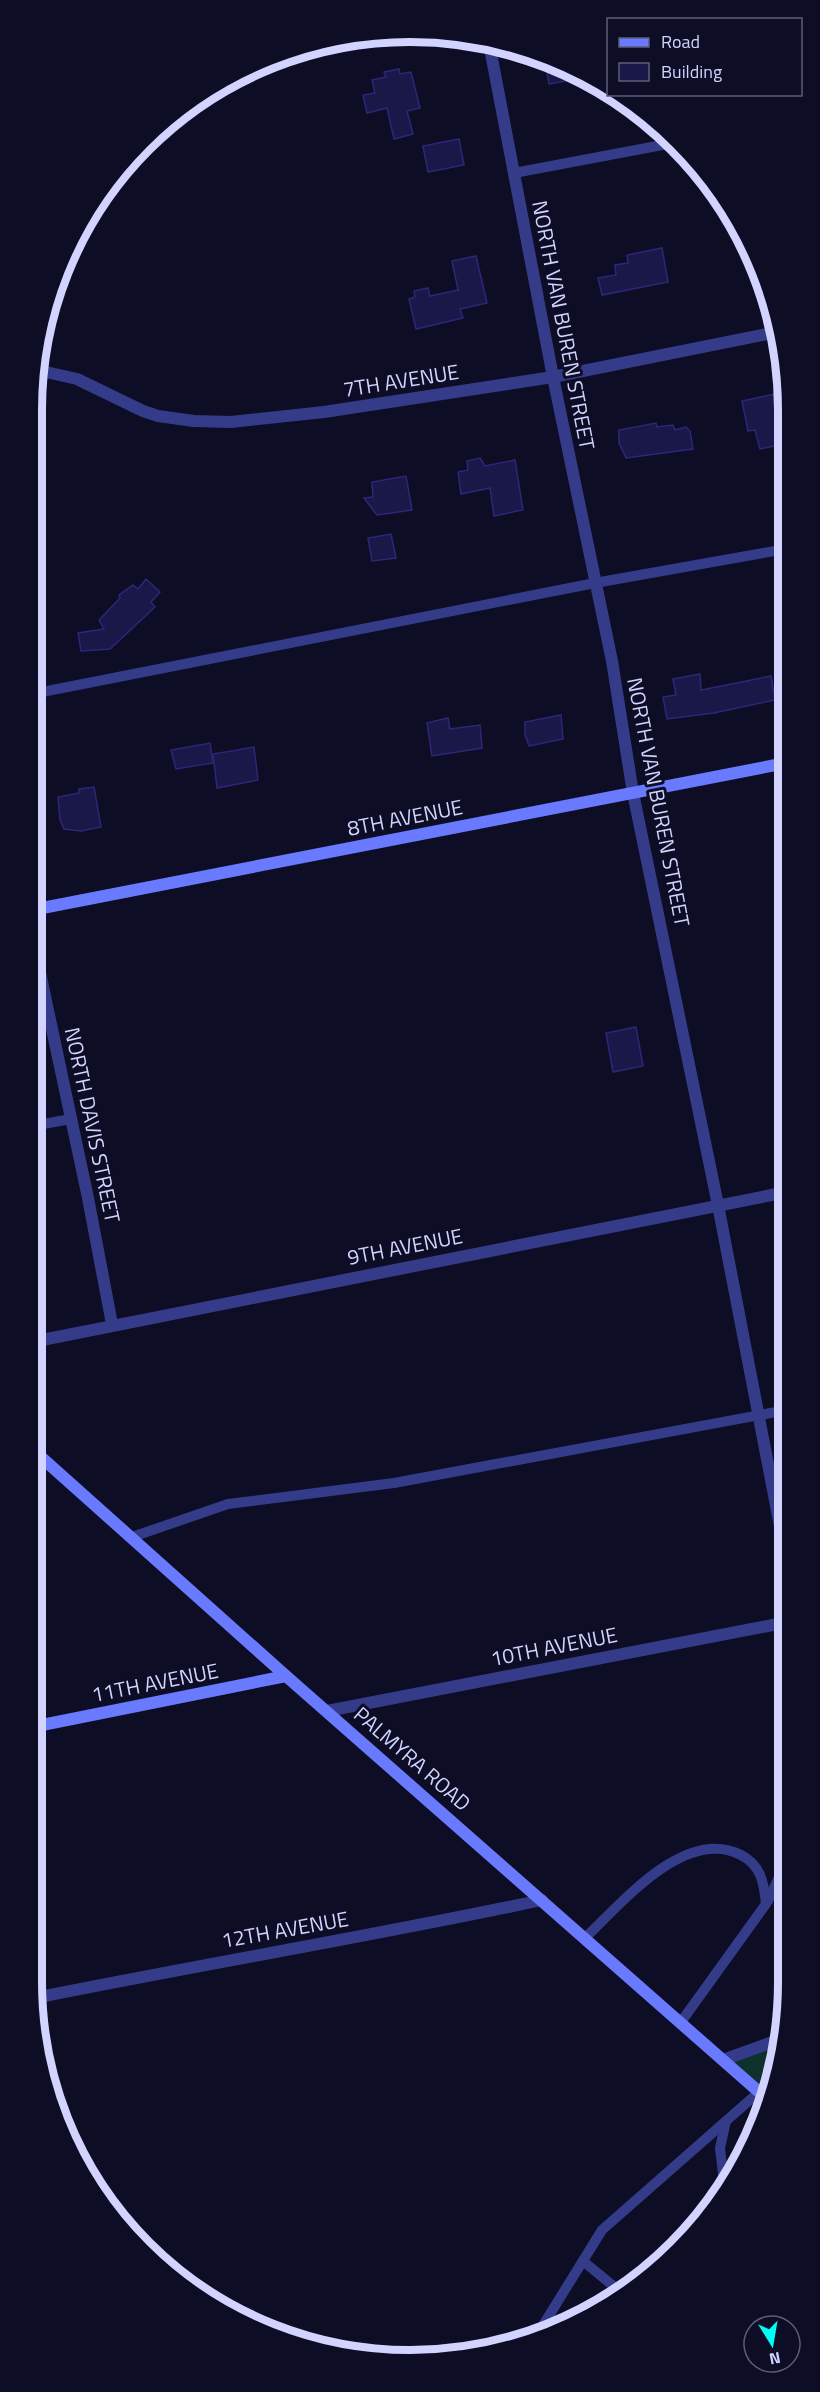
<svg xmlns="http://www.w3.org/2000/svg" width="820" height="2392" font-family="'Titillium Web',sans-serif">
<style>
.green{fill:#0f312b}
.building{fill:#1a1749;stroke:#2c2777;stroke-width:1.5}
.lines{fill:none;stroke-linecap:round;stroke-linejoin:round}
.lane{stroke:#343c89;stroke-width:10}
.street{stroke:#343c89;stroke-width:12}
.secondary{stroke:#697aff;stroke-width:12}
.labels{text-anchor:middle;stroke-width:6;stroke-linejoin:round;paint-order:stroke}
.street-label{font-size:21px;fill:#d2d3ff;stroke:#0e0d26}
.rim{fill:none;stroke:#d2d3ff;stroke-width:8}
</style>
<rect width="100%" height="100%" fill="#0e0d26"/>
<polygon class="green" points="781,2043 776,2080 767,2098 726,2063"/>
<g class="building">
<polygon points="545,60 585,77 588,77 549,84"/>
<polygon points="399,69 400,74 411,72 420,108 407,111 413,134 394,139 387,108 367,113 363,95 375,93 372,80 386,77 384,72"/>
<polygon points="459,139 464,165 428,172 423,146"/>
<polygon points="662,248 668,282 602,295 598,278 616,275 615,265 628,263 627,255"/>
<polygon points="476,256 487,303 460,309 463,318 416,329 409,299 415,297 414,291 428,288 430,296 458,290 452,261"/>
<polygon points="775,394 776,410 785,444 760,449 755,430 748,431 742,401"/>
<polygon points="656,423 657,427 673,425 675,430 686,427 690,431 693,449 626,458 619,443 619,430"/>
<polygon points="480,458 485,466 515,460 523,510 494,516 490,488 461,494 458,472 468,470 467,461"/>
<polygon points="406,476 412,510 377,515 364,498 373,497 372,482"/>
<polygon points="391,534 396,558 372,561 368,538"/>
<polygon points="146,579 160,592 151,602 155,607 110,649 81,651 78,633 104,629 99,620 120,598 119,595 133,585 138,589"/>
<polygon points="700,674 701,690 771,676 775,700 714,713 667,719 663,697 676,695 673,679"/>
<polygon points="561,715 563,739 529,746 525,735 525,722"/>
<polygon points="448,718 450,729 480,725 482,748 432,756 427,723"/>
<polygon points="210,743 213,763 176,769 171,750"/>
<polygon points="254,747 258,780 217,788 213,754"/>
<polygon points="94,787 101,827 81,831 64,829 60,820 58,797 79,793 79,789"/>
<polygon points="636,1027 643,1066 613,1072 606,1033"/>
</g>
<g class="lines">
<g class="lane">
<polyline points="514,173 673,143"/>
<polyline points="32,694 595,583 786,549"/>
<polyline points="32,1126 71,1119"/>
<polyline points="132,1537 228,1504 394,1483 787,1410"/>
<polyline points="768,1901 788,1857"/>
<path d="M585 1938C621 1904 685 1826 741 1855 761 1865 764 1883 766 1904L681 2022"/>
<polyline points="725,2191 720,2148 726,2121"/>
<polyline points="583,2261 623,2294"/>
<polyline points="537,2335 602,2230 759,2092"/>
</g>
<g class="street">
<polyline points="489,43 553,377 612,661 633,793 718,1205 788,1568"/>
<polyline points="37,370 77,379 143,411 158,416 194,421 231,422 324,412 553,377 777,332"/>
<polyline points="32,935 88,1198 112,1324"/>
<polyline points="32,1342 787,1192"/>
<polyline points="327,1711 788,1622"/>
<path d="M35 1998C203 1964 373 1936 542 1900"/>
<polyline points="723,2060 781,2039"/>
</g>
<g class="secondary">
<polyline points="32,910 786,763"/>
<polyline points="32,1449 286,1676 767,2099"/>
<polyline points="32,1727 286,1676"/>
</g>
</g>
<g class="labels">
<g class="street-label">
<text transform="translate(563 325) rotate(79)" y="7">NORTH VAN BUREN STREET</text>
<text transform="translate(401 381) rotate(-9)" y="7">7TH AVENUE</text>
<text transform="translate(658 802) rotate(79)" y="7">NORTH VAN BUREN STREET</text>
<text transform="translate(405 818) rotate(-11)" y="7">8TH AVENUE</text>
<text transform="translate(92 1125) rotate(78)" y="7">NORTH DAVIS STREET</text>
<text transform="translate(405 1247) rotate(-11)" y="7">9TH AVENUE</text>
<text transform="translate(554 1647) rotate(-11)" y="7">10TH AVENUE</text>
<text transform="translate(155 1683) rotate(-11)" y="7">11TH AVENUE</text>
<text transform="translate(412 1759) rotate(41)" y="7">PALMYRA ROAD</text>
<text transform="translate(285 1930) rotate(-10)" y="7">12TH AVENUE</text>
</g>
</g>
<path d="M0 0H820V2392H0ZM410 42H410A368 368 0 0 1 778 410V1982A368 368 0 0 1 410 2350H410A368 368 0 0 1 42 1982V410A368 368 0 0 1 410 42Z" fill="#0e0d26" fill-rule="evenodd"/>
<path class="rim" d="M410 42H410A368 368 0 0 1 778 410V1982A368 368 0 0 1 410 2350H410A368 368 0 0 1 42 1982V410A368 368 0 0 1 410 42Z"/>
<rect x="607" y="18" width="195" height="78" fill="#0e0d26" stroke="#5c5c7d" stroke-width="1.5"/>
<rect x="619" y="38" width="30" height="9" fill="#697aff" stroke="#5c5c7d" stroke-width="1.5"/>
<text x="661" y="48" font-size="18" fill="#d2d3ff">Road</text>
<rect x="619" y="63" width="30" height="18" fill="#1a1749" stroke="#5c5c7d" stroke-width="1.5"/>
<text x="661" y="78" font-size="18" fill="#d2d3ff">Building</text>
<g transform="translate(772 2344) rotate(169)"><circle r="28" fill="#0e0d26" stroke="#5c5c7d" stroke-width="1.5"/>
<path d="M0-4.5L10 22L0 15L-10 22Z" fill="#00fdf4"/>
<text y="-9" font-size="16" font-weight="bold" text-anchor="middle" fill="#d2d3ff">N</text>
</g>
</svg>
